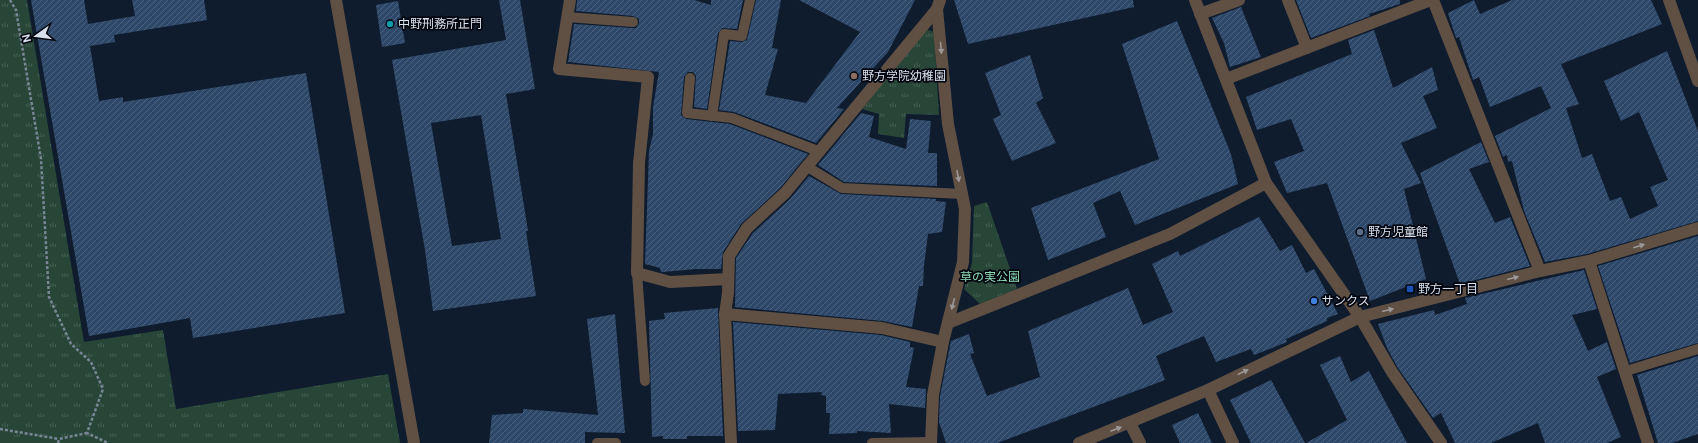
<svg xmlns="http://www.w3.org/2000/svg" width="1698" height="443" font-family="'DM Sans','Noto Sans JP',sans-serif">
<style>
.park{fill:url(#park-tufts)}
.building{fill:url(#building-hatch);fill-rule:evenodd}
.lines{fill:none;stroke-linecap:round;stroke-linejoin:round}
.path{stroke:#7a8595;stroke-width:2.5;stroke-dasharray:3 2;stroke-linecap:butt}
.lane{stroke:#604f43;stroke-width:10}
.street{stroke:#604f43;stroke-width:12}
.oneway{fill:#9c9898}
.culture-dot{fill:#0f9aa8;stroke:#03060e;stroke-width:1.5}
.education-dot{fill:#8d6e63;stroke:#03060e;stroke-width:1.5}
.service-dot{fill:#5c6f8a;stroke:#03060e;stroke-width:1.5}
.transit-dot{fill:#1a4fb4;stroke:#03060e;stroke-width:1.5}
.shop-dot{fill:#3f7fe0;stroke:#03060e;stroke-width:1.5}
.labels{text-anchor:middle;stroke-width:3.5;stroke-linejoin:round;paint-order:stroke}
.poi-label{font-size:12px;fill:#d7e1ee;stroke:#03060e;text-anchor:start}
.park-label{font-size:12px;fill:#8dddb7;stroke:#03060e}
</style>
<defs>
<pattern id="park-tufts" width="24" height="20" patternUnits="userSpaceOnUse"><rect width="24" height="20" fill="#274637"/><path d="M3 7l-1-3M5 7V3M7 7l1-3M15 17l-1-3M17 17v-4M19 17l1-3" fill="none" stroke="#466054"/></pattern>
<pattern id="building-hatch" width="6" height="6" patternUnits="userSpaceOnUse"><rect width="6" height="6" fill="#2e486a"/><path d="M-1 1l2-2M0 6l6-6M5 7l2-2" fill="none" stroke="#4c6280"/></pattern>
</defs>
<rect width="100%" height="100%" fill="#0e1c2e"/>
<g class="park">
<polygon points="0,0 27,0 84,342 163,330 176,409 388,374 400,443 0,443"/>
<polygon points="926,29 934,32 939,115 906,114 904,138 878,134 879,114 862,109"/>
<polygon points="987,202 1017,289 980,304 964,289 972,263 974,206"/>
</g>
<g class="building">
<polygon points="31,0 84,0 88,24 135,16 132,0 204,0 207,20 114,35 115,42 90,46 99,101 123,97 123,102 306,73 345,313 193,338 190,318 89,336"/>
<path d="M499 0H520L535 89 506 94 528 231H526L536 296 433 311 425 250 392 60 506 40ZM481 115 501 239 452 246 431 123Z"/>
<polygon points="577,0 694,0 711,5 711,0 743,0 737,29 722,28 718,33 707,109 694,107 696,76 693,72 688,72 684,77 681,115 686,119 730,124 808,154 780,188 741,224 723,252 721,269 696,269 663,272 661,272 660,268 645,264 649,151 653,134 653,107 659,72 568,62 574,24 633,28 636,28 639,23 639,19 633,16 576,11"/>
<polygon points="756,0 781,0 772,48 778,49 765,95 806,103 860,32 799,0 915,0 888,52 837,108 844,109 816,143 734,112 719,110 730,41 742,42 747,40"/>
<polygon points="954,0 1133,0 1134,7 968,44"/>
<polygon points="1296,0 1400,0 1400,4 1369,14 1370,16 1311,38"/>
<polygon points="1474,0 1480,14 1512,0 1651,0 1662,24 1561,64 1579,104 1566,108 1582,158 1592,154 1610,201 1621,197 1630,219 1658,206 1650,187 1668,180 1639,112 1621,121 1604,81 1667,51 1698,131 1698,221 1587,254 1545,262 1524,211 1512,161 1508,162 1507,155 1503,157 1495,136 1551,108 1541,86 1490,107 1479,77 1473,80 1459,37 1456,38 1448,13"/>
<polygon points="398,1 405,43 382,47 376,5"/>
<polygon points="1241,7 1261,57 1230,67 1224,43 1212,18"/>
<polygon points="1177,21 1231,154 1238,184 1135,225 1120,191 1093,203 1106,237 1048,260 1031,208 1159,159 1122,44"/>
<polygon points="1374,30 1393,88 1432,67 1438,90 1423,96 1437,128 1401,143 1421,183 1404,189 1426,279 1370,301 1327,183 1287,193 1274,162 1304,151 1291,119 1257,130 1246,97 1352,54 1348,40"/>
<polygon points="1030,55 1043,98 1036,103 1056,143 1012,161 993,119 1001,115 985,73"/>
<polygon points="861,113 874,116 869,137 906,149 910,119 931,121 928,153 937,153 937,186 844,182 818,165"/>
<polygon points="1481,142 1489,162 1469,169 1495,223 1510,217 1530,266 1460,284 1420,173"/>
<polygon points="809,176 841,194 936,199 936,201 946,202 942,232 928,234 924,265 923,286 919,286 912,327 883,321 734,307 735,306 736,258 753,233 790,199"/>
<polygon points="1259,217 1280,251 1292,245 1306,273 1314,269 1338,314 1327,318 1327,321 1286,339 1287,342 1254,355 1251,349 1216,362 1204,336 1156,356 1165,380 997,443 946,443 939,422 940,396 951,341 969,334 974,353 970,354 987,396 1040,377 1028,331 1128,288 1143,325 1173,312 1152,264 1178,251 1180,256"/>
<polygon points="1698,236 1698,343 1630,363 1598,266"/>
<polygon points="1584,270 1597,309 1572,315 1588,351 1607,342 1616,369 1597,377 1621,437 1607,443 1545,443 1538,423 1491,443 1455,443 1441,413 1433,418 1398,368 1387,348 1378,324 1434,310 1435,315 1467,304 1465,298"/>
<polygon points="718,308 723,436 687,436 687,439 663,439 663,436 652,437 649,321 665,319 664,313"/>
<polygon points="615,314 625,433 585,432 585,443 489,443 492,415 523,413 523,409 598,415 587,319"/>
<polygon points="733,322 881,335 910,342 910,347 914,348 906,387 926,389 925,408 889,404 891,433 857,431 857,433 829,434 830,413 826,413 826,396 821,395 822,392 778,394 775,430 738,431"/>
<polygon points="1340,356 1351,382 1369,371 1407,443 1306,443 1347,420 1320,365"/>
<polygon points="1698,356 1698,434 1672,443 1658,443 1637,375"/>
<polygon points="1271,380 1305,443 1251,443 1230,400"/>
<polygon points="1198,413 1212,443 1180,443 1172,425"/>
</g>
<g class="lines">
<g class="path">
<polyline points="10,0 16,10 41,159 49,297 71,344 91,362 103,389 87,433 108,443"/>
<polyline points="0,429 59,439"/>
<polyline points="58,443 59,439 87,433"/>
</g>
<g class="lane">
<polyline points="567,17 633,22"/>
<polyline points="690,78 687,113 732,118 818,151"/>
<polyline points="712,116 724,34 742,36 750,0"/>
<polyline points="806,166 842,188 962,194"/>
<polyline points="637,273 645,381"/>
<polyline points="1626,371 1698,349"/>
<polyline points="597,443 616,443"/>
<polyline points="872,443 931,442"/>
</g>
<g class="street">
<polyline points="336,0 414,443"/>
<polyline points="570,0 559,69 648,77 639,163 637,273 670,282 728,279"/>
<polyline points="1195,0 1266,183 1360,317 1392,372 1441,443"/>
<polyline points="1288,0 1307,48"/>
<polyline points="1433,0 1540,271"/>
<polyline points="1669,0 1698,81"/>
<polyline points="1200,14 1239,0"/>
<polyline points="1226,79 1431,0"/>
<polyline points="1589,261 1648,443"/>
<polyline points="725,314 882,328 943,342"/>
<polyline points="948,323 1170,234 1266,183"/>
<polyline points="1208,390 1233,443"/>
<polyline points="1130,423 1140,443"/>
<polyline points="731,443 725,314 728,293 729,256 747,228 785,193 937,9 940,0"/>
<polyline points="931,443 933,395 943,342 963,262 965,209 948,124 937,9"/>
<polyline points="1079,443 1208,390 1360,317 1540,271 1589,261 1698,228"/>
</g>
</g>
<defs><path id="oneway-solid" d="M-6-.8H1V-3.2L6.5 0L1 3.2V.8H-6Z"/></defs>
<g class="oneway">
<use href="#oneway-solid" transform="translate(941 48) rotate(85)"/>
<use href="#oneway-solid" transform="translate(958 176) rotate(79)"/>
<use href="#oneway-solid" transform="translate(1639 246) rotate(-17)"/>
<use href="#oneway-solid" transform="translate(1513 278) rotate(-14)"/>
<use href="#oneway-solid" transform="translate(953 304) rotate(104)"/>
<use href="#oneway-solid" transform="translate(1388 310) rotate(-14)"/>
<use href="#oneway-solid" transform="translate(1243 372) rotate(-26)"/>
<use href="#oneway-solid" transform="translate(1116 429) rotate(-21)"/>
</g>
<circle class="culture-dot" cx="390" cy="24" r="4"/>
<circle class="education-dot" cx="854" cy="76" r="4"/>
<circle class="service-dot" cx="1360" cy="232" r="4"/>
<rect class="transit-dot" x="1406" y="285" width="8" height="8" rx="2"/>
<circle class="shop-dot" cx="1314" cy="301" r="4"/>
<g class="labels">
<g class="poi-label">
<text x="398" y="28">中野刑務所正門</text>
<text x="862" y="80">野方学院幼稚園</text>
<text x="1368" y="236">野方児童館</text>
<text x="1418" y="293">野方一丁目</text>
<text x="1322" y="305">サンクス</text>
</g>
<g class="park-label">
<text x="990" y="281">草の実公園</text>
</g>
</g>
<g transform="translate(36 36) rotate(256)" stroke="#03060e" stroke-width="3" paint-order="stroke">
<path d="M0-3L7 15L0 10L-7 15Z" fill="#d7e1ee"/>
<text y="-6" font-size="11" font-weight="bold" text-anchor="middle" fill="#d7e1ee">N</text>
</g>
</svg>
